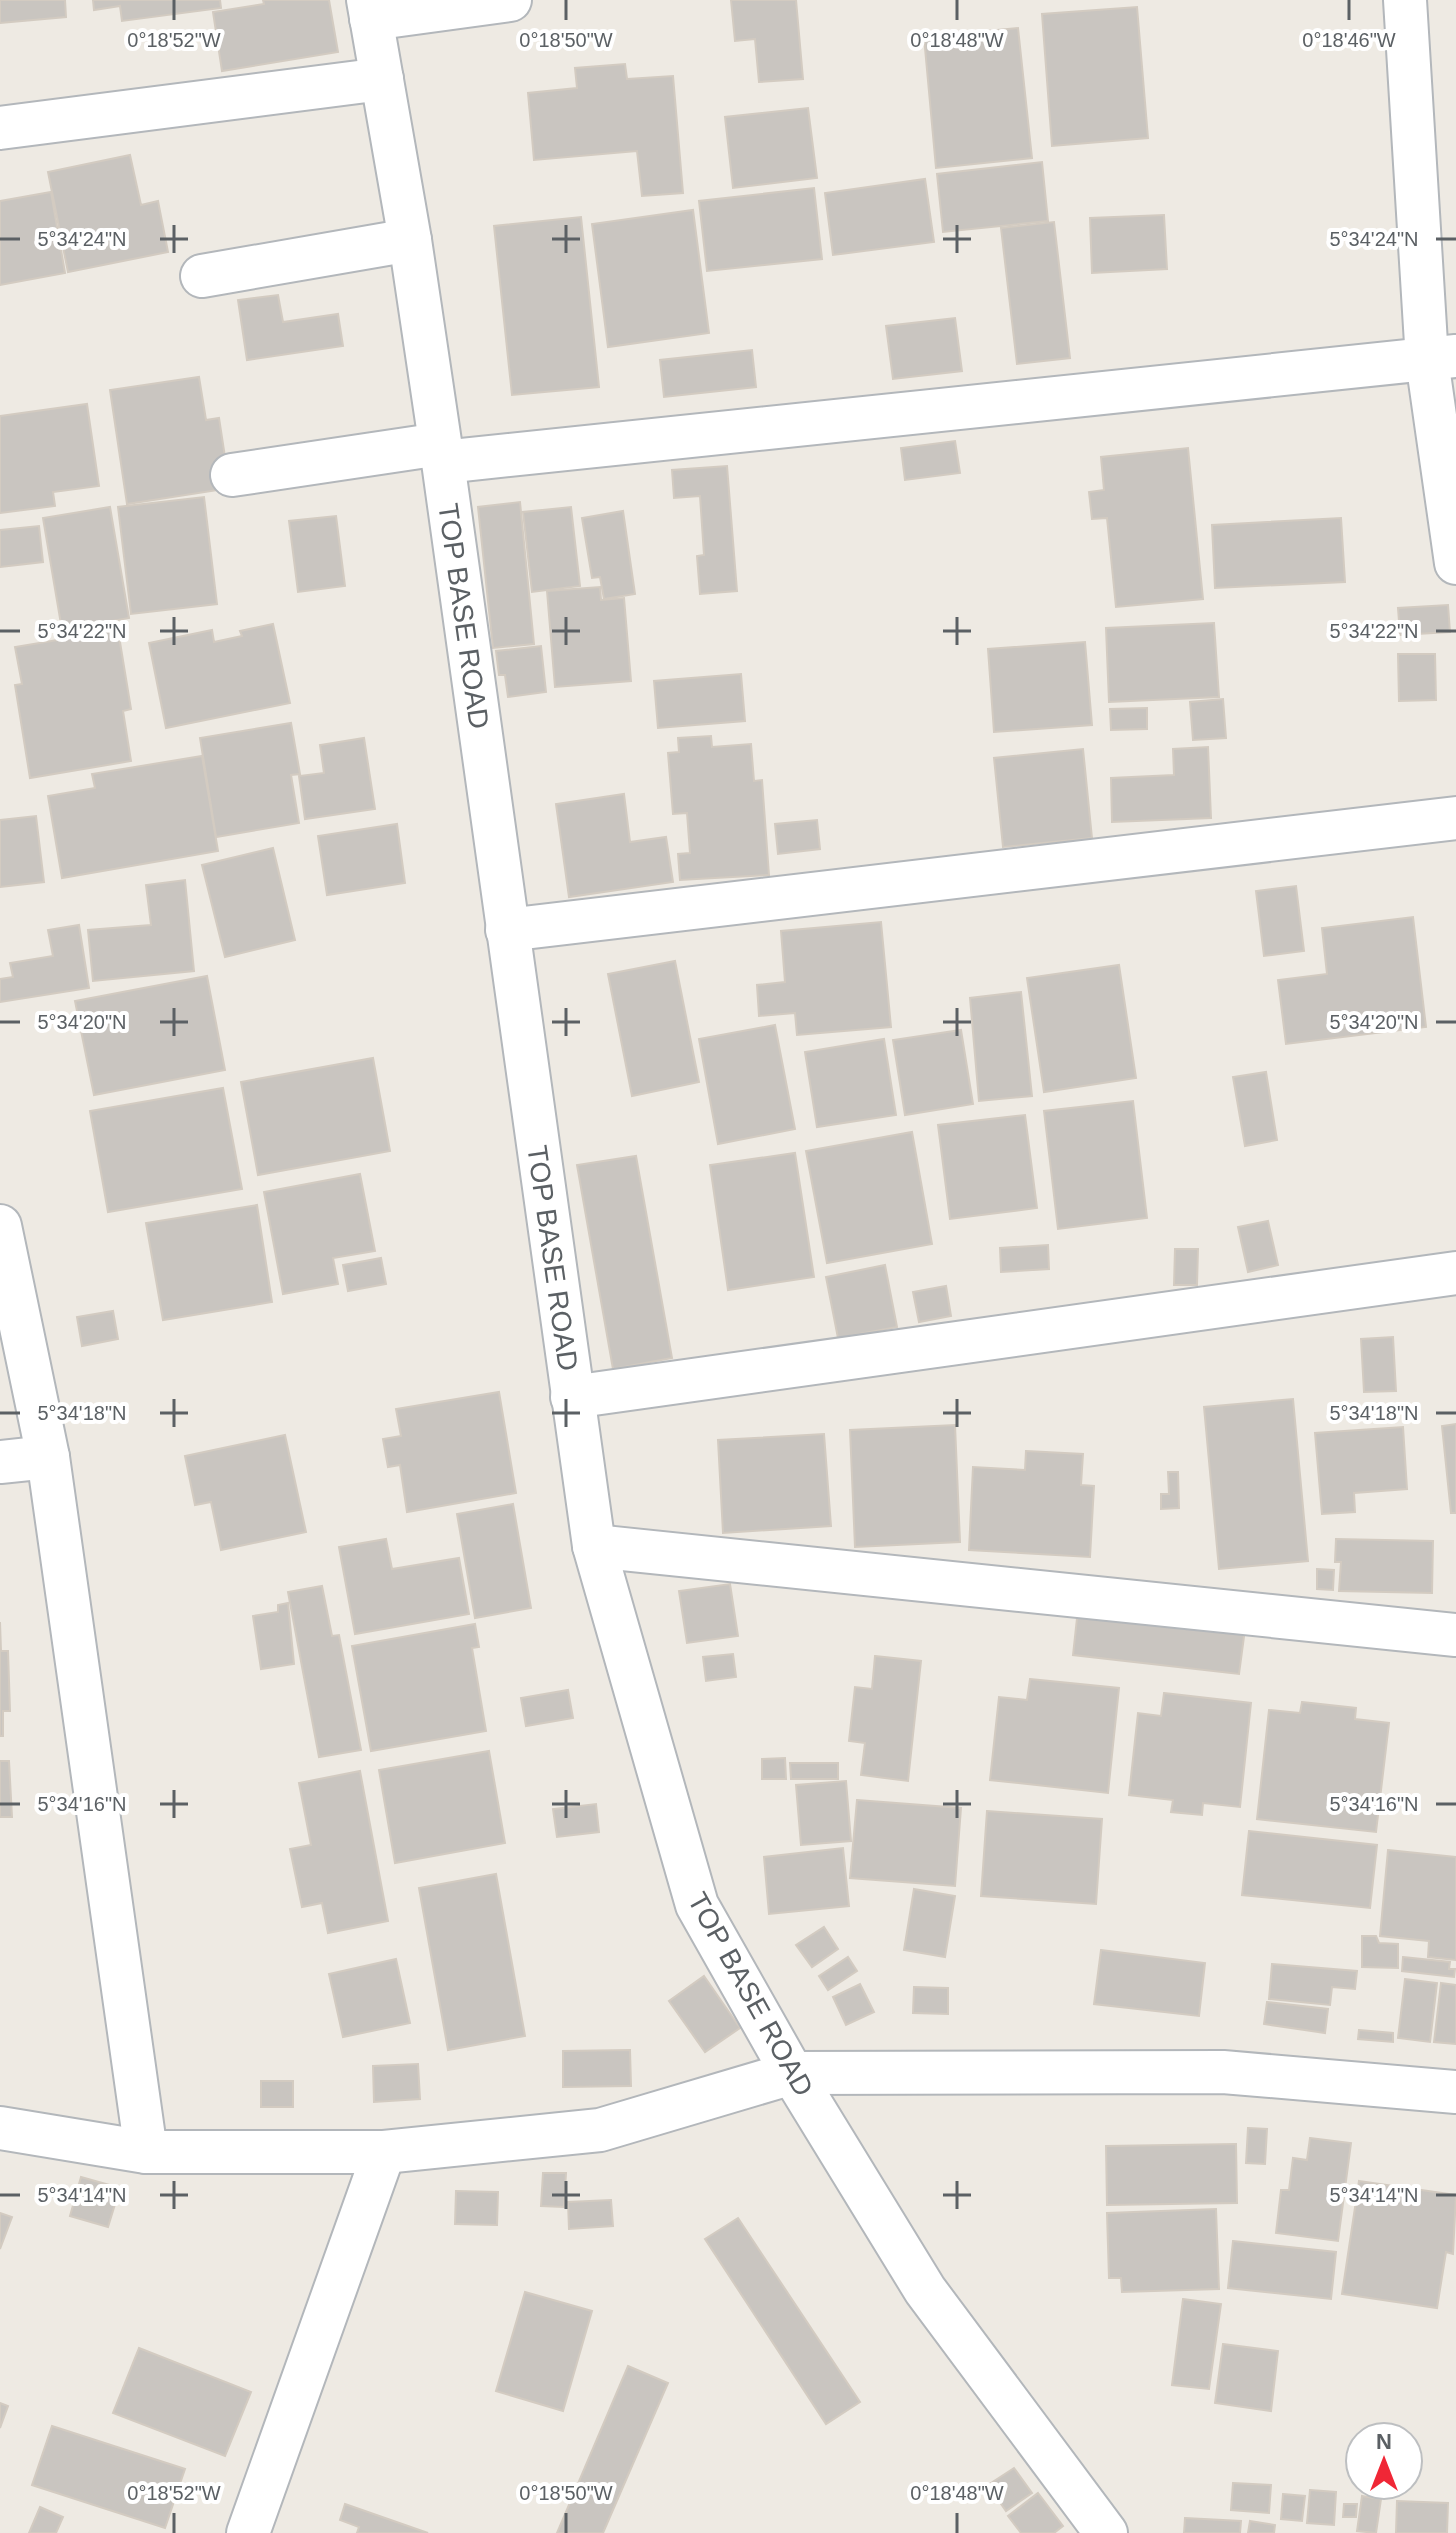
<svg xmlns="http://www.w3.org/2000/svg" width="1456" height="2533" font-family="Arial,sans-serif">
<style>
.building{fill:#c9c5c0;stroke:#d3cbc1;stroke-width:2}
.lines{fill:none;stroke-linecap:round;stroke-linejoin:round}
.minor-casing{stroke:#b3b7bb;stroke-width:46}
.minor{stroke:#fff;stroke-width:42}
.ticks{fill:none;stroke:#5b6064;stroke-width:3}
.labels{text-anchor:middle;stroke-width:8;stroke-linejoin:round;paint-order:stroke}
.street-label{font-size:28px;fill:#5b6064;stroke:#fff}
.ticks-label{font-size:20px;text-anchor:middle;fill:#5b6064;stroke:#fff;stroke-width:8;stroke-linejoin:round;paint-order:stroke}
</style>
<rect width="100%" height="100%" fill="#eeeae3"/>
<g class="building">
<polygon points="0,0 65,0 66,17 0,23"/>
<polygon points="93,0 220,0 221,8 122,21 120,6 94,10"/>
<polygon points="263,0 329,0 338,52 222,71 213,12 264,4"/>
<polygon points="731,0 796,0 803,79 759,82 755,39 735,41"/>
<polygon points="1137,7 1148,138 1052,146 1042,14"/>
<polygon points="1018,28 1032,158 936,168 924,37"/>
<polygon points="625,64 627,79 673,76 683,193 642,196 637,151 534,160 528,93 577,88 575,68"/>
<polygon points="808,108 817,178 733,188 725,117"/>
<polygon points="130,155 141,205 158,201 168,252 68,272 48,172"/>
<polygon points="1042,162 1048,221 943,232 937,174"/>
<polygon points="925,179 934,242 833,255 825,193"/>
<polygon points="814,188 822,259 707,271 699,201"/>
<polygon points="51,192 65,273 0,285 0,201"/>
<polygon points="693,210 709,333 608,347 592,224"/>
<polygon points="1164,215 1167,269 1092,273 1090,218"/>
<polygon points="581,217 599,387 512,395 494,226"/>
<polygon points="1054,222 1070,358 1017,364 1001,228"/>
<polygon points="278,295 283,322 338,314 343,346 247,360 238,300"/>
<polygon points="955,318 962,371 893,379 886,326"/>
<polygon points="752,350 756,387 664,397 660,360"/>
<polygon points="199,377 206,420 219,418 227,470 216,471 218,490 127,504 110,390"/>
<polygon points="87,404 99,486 53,492 55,506 0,513 0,416"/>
<polygon points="955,441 960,473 905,480 901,448"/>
<polygon points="1188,448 1203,599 1116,607 1107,518 1092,519 1089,492 1104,490 1101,457"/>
<polygon points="727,466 737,591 700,594 697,556 704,555 700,496 674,498 672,470"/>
<polygon points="204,497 217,604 131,614 118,507"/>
<polygon points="520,502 534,644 493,648 478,507"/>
<polygon points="110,507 129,618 62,630 43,518"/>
<polygon points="571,507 580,586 532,592 523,512"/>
<polygon points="623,511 635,594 604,599 600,577 592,578 582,518"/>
<polygon points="336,516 345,586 298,592 289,521"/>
<polygon points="1341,518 1345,582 1215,588 1212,525"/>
<polygon points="39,526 43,562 0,567 0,530"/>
<polygon points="600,587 601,600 624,598 631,681 555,687 547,591"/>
<polygon points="1448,605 1450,632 1400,635 1398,608"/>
<polygon points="1214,623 1219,697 1109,702 1106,628"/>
<polygon points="273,624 290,703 166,728 149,643 212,630 214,642 242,636 240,631"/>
<polygon points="118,630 131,709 123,711 131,761 30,778 15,685 22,684 15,647"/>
<polygon points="1085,642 1092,725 994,732 988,649"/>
<polygon points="541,646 546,692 508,697 505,675 499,675 496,651"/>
<polygon points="1398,654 1435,654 1436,700 1399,701"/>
<polygon points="741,674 745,721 658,728 654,681"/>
<polygon points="1223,699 1226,738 1193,740 1190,702"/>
<polygon points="1147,708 1147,729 1111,730 1110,709"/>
<polygon points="291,723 300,774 291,775 299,823 216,837 200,738"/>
<polygon points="711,736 712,747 751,744 754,781 762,780 769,875 680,880 678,854 690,853 687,813 673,814 668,753 679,752 678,738"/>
<polygon points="364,738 375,809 305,819 299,776 324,773 320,745"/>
<polygon points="1208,747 1211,818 1112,822 1111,778 1174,775 1173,749"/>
<polygon points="1083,749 1092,838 1003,847 994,758"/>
<polygon points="202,756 218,851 62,878 48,796 95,788 92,774"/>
<polygon points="624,794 630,842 666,837 673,882 569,897 556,804"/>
<polygon points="36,816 44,882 0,887 0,820"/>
<polygon points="817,820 820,849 778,854 775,824"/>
<polygon points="397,824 405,883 327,895 318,836"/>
<polygon points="273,848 295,940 225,957 202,865"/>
<polygon points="185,880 194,971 93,981 88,930 151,925 146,885"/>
<polygon points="1296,886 1304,951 1264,956 1256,891"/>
<polygon points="1413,917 1426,1027 1286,1044 1278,980 1327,974 1322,928"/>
<polygon points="881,922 891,1027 797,1035 795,1013 759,1016 757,985 785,982 781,931"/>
<polygon points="79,925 89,988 0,1002 0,979 13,977 10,963 53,956 48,930"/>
<polygon points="675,961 699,1082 632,1096 608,974"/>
<polygon points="1119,965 1136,1078 1044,1092 1027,978"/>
<polygon points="207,976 225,1070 94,1095 75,1001"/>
<polygon points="1021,992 1032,1096 979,1101 970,998"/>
<polygon points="775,1025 795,1129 718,1144 699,1039"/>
<polygon points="961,1030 973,1104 905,1115 893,1040"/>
<polygon points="884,1039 896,1115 817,1127 805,1052"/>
<polygon points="373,1058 390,1151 258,1175 241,1082"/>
<polygon points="1266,1072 1277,1140 1245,1146 1233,1077"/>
<polygon points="223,1088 242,1189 108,1212 90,1111"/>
<polygon points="1133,1101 1147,1218 1058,1229 1044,1111"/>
<polygon points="1025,1115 1037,1208 950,1219 938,1125"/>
<polygon points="912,1132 932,1244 827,1263 806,1151"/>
<polygon points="795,1153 814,1277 728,1290 710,1165"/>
<polygon points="636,1156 672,1358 613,1369 577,1165"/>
<polygon points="360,1174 375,1251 333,1258 338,1284 283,1294 264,1192"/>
<polygon points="257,1205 272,1302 163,1320 146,1223"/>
<polygon points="1268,1221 1278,1265 1248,1272 1238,1227"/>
<polygon points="1048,1245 1049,1269 1001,1272 1000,1248"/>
<polygon points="1175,1249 1198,1249 1197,1285 1174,1285"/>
<polygon points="381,1258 386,1284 348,1291 343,1265"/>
<polygon points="885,1265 897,1327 838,1338 826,1277"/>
<polygon points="946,1286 951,1316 919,1322 913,1292"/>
<polygon points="113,1311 118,1339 82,1346 77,1317"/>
<polygon points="1393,1337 1396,1391 1364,1392 1361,1339"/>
<polygon points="499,1392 516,1493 407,1512 400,1465 388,1467 383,1439 401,1436 396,1409"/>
<polygon points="1293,1399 1308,1561 1219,1569 1204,1407"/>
<polygon points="1456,1424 1456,1513 1451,1513 1442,1426"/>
<polygon points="955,1425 960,1542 855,1547 850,1430"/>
<polygon points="1403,1427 1407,1489 1354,1493 1355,1512 1322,1514 1315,1433"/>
<polygon points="824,1434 831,1526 723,1533 718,1440"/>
<polygon points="285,1435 306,1532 221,1550 211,1502 195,1505 185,1456"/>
<polygon points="1026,1451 1083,1454 1081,1485 1094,1486 1090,1557 969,1550 973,1467 1025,1470"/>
<polygon points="1168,1472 1178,1472 1179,1508 1161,1509 1161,1494 1169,1494"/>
<polygon points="513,1504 531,1608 475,1618 457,1514"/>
<polygon points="386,1539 392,1569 459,1558 469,1614 355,1634 339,1547"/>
<polygon points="1336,1539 1433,1541 1432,1593 1339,1591 1341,1562 1335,1562"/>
<polygon points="1317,1569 1334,1570 1333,1590 1317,1589"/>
<polygon points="730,1584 738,1636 687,1643 679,1591"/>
<polygon points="322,1586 332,1636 339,1635 361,1750 319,1757 288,1592"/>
<polygon points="288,1603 294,1664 261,1669 253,1616 278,1612 278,1605"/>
<polygon points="1078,1609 1245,1629 1239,1674 1073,1655"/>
<polygon points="0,1622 1,1651 8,1651 10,1711 3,1711 3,1736 0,1736"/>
<polygon points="475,1624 479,1647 472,1648 486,1731 371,1751 352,1646"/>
<polygon points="733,1654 736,1677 706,1681 703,1657"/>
<polygon points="875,1656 921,1661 908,1781 861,1775 865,1743 849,1741 855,1687 872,1689"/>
<polygon points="1030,1679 1119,1688 1108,1793 990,1780 999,1697 1027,1700"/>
<polygon points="568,1690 573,1718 526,1726 521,1698"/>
<polygon points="1164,1693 1251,1703 1240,1807 1203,1803 1202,1815 1171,1812 1173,1800 1129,1795 1138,1713 1161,1716"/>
<polygon points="1302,1702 1356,1708 1355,1719 1389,1723 1376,1832 1257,1819 1269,1710 1300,1713"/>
<polygon points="489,1751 505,1843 395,1863 379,1770"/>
<polygon points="785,1758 786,1779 762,1779 762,1759"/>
<polygon points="0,1761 9,1761 12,1817 0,1817"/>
<polygon points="790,1763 838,1763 838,1779 791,1779"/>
<polygon points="360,1771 388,1921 328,1933 322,1903 302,1907 290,1849 311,1845 299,1783"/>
<polygon points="846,1781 851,1841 801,1845 796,1785"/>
<polygon points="857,1800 961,1808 955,1886 850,1878"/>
<polygon points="596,1804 599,1832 557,1837 553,1809"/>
<polygon points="987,1811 1102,1819 1096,1904 981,1896"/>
<polygon points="1249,1831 1377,1845 1370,1908 1242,1895"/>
<polygon points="843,1848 849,1906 769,1914 764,1857"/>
<polygon points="1388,1850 1456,1857 1456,1960 1428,1957 1429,1941 1380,1936"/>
<polygon points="496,1874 525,2036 448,2050 419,1888"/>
<polygon points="914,1889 955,1896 945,1957 904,1950"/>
<polygon points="824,1927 838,1949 812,1967 796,1945"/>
<polygon points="1362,1936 1376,1936 1379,1943 1398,1944 1398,1968 1362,1967"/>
<polygon points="1101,1950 1205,1963 1199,2016 1094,2004"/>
<polygon points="848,1957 857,1971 828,1990 819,1976"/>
<polygon points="1403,1957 1450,1962 1449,1969 1455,1969 1454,1977 1402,1971"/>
<polygon points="396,1959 410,2023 343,2037 329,1974"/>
<polygon points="1272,1964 1357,1971 1355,1989 1332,1987 1330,2005 1269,1999"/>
<polygon points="704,1976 740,2028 705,2052 669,2001"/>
<polygon points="1405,1979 1437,1983 1430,2042 1398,2038"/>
<polygon points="1441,1983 1456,1985 1456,2044 1434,2042"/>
<polygon points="860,1984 874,2012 846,2025 833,1997"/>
<polygon points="914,1987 948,1988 948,2014 913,2013"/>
<polygon points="1267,2002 1328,2009 1325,2033 1264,2024"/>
<polygon points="1359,2030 1393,2033 1393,2042 1358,2039"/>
<polygon points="630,2050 631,2086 563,2087 563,2051"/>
<polygon points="418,2064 420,2099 374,2102 373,2066"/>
<rect x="261" y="2081" width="32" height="26"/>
<polygon points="1248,2128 1267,2129 1265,2164 1246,2163"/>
<polygon points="1310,2138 1351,2143 1338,2241 1276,2233 1281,2190 1289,2190 1293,2158 1307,2160"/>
<polygon points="1236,2144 1237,2203 1107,2205 1106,2146"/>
<polygon points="543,2173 566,2173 564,2207 541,2206"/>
<polygon points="81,2177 120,2188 108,2227 70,2216"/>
<polygon points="1359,2181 1456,2195 1453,2254 1446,2252 1437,2308 1342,2294"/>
<polygon points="456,2191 498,2192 497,2225 455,2224"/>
<polygon points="611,2200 613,2226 569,2229 568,2202"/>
<polygon points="1216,2209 1219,2289 1122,2292 1121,2278 1109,2278 1107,2213"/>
<polygon points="0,2213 12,2217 0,2249"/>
<polygon points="738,2218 860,2402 826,2424 705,2239"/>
<polygon points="1233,2241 1336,2252 1331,2299 1228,2288"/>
<polygon points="525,2292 592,2311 563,2411 496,2391"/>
<polygon points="1183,2299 1221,2304 1209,2389 1172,2385"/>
<polygon points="1223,2344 1278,2351 1271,2411 1215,2403"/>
<polygon points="139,2348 251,2392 225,2456 113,2413"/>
<polygon points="628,2366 668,2383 603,2533 557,2533"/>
<polygon points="0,2403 8,2406 0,2428"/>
<polygon points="52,2426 185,2469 165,2528 32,2485"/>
<polygon points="1014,2468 1032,2493 1006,2511 988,2485"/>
<polygon points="1233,2483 1271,2485 1269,2513 1231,2510"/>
<polygon points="1310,2490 1336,2492 1334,2525 1307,2523"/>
<polygon points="1038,2493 1063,2526 1054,2533 1021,2533 1008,2516"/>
<polygon points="1283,2494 1305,2496 1302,2521 1281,2519"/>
<polygon points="1362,2496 1381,2499 1376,2533 1357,2531"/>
<polygon points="1397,2501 1448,2503 1447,2533 1396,2533"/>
<polygon points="345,2504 428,2533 357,2533 359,2527 340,2520"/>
<polygon points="1344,2504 1357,2504 1356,2517 1343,2517"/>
<polygon points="40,2507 63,2517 56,2533 29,2533"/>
<polygon points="1185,2518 1241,2521 1240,2533 1184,2533"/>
<polygon points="1250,2521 1275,2525 1274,2533 1248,2533"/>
</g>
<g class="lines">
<g class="minor-casing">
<g id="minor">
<polyline points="368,0 410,240 443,462 594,1546 697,1905 792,2073 925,2290 1106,2533"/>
<polyline points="1405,0 1427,360 1456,563"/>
<polyline points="371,19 510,0"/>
<polyline points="0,128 382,79"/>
<polyline points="202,276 410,240"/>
<polyline points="443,462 1456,356"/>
<polyline points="232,475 440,444"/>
<polyline points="507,930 1456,818"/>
<polyline points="0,1226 48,1457 146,2152"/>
<polyline points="572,1397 1456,1273"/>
<polyline points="0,1462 48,1457"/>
<polyline points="594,1546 1456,1635"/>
<polyline points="0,2128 146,2152 384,2152 600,2130 792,2073 1223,2072 1456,2092"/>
<polyline points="248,2533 384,2152"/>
</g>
</g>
<use href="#minor" class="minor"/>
</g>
<path class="ticks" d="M174 0V20M566 0V20M957 0V20M1349 0V20M174 225V253M566 225V253M957 225V253M0 239H20M160 239H188M552 239H580M943 239H971M1436 239H1456M174 617V645M566 617V645M957 617V645M0 631H20M160 631H188M552 631H580M943 631H971M1436 631H1456M174 1008V1036M566 1008V1036M957 1008V1036M0 1022H20M160 1022H188M552 1022H580M943 1022H971M1436 1022H1456M174 1399V1427M566 1399V1427M957 1399V1427M0 1413H20M160 1413H188M552 1413H580M943 1413H971M1436 1413H1456M174 1790V1818M566 1790V1818M957 1790V1818M0 1804H20M160 1804H188M552 1804H580M943 1804H971M1436 1804H1456M174 2181V2209M566 2181V2209M957 2181V2209M0 2195H20M160 2195H188M552 2195H580M943 2195H971M1436 2195H1456M174 2513V2533M566 2513V2533M957 2513V2533"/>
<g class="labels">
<g class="street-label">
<text transform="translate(464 616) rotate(82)" y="10">TOP BASE ROAD</text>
<text transform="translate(553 1258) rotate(82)" y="10">TOP BASE ROAD</text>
<text transform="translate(751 1994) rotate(61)" y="10">TOP BASE ROAD</text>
</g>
</g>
<g class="ticks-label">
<text x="174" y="47">0°18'52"W</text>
<text x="566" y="47">0°18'50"W</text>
<text x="957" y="47">0°18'48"W</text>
<text x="1349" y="47">0°18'46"W</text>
<text x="82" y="246">5°34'24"N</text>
<text x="1374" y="246">5°34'24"N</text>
<text x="82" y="638">5°34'22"N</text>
<text x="1374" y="638">5°34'22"N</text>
<text x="82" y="1029">5°34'20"N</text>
<text x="1374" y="1029">5°34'20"N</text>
<text x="82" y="1420">5°34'18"N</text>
<text x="1374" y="1420">5°34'18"N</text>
<text x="82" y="1811">5°34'16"N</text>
<text x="1374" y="1811">5°34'16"N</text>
<text x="82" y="2202">5°34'14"N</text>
<text x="1374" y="2202">5°34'14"N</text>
<text x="174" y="2500">0°18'52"W</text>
<text x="566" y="2500">0°18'50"W</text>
<text x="957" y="2500">0°18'48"W</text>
</g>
<g transform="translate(1384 2461)"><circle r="38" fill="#ffffff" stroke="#bdbfc1" stroke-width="2"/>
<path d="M0-6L14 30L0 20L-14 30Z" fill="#f02736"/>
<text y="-12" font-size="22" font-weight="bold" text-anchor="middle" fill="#5b6064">N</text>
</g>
</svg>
